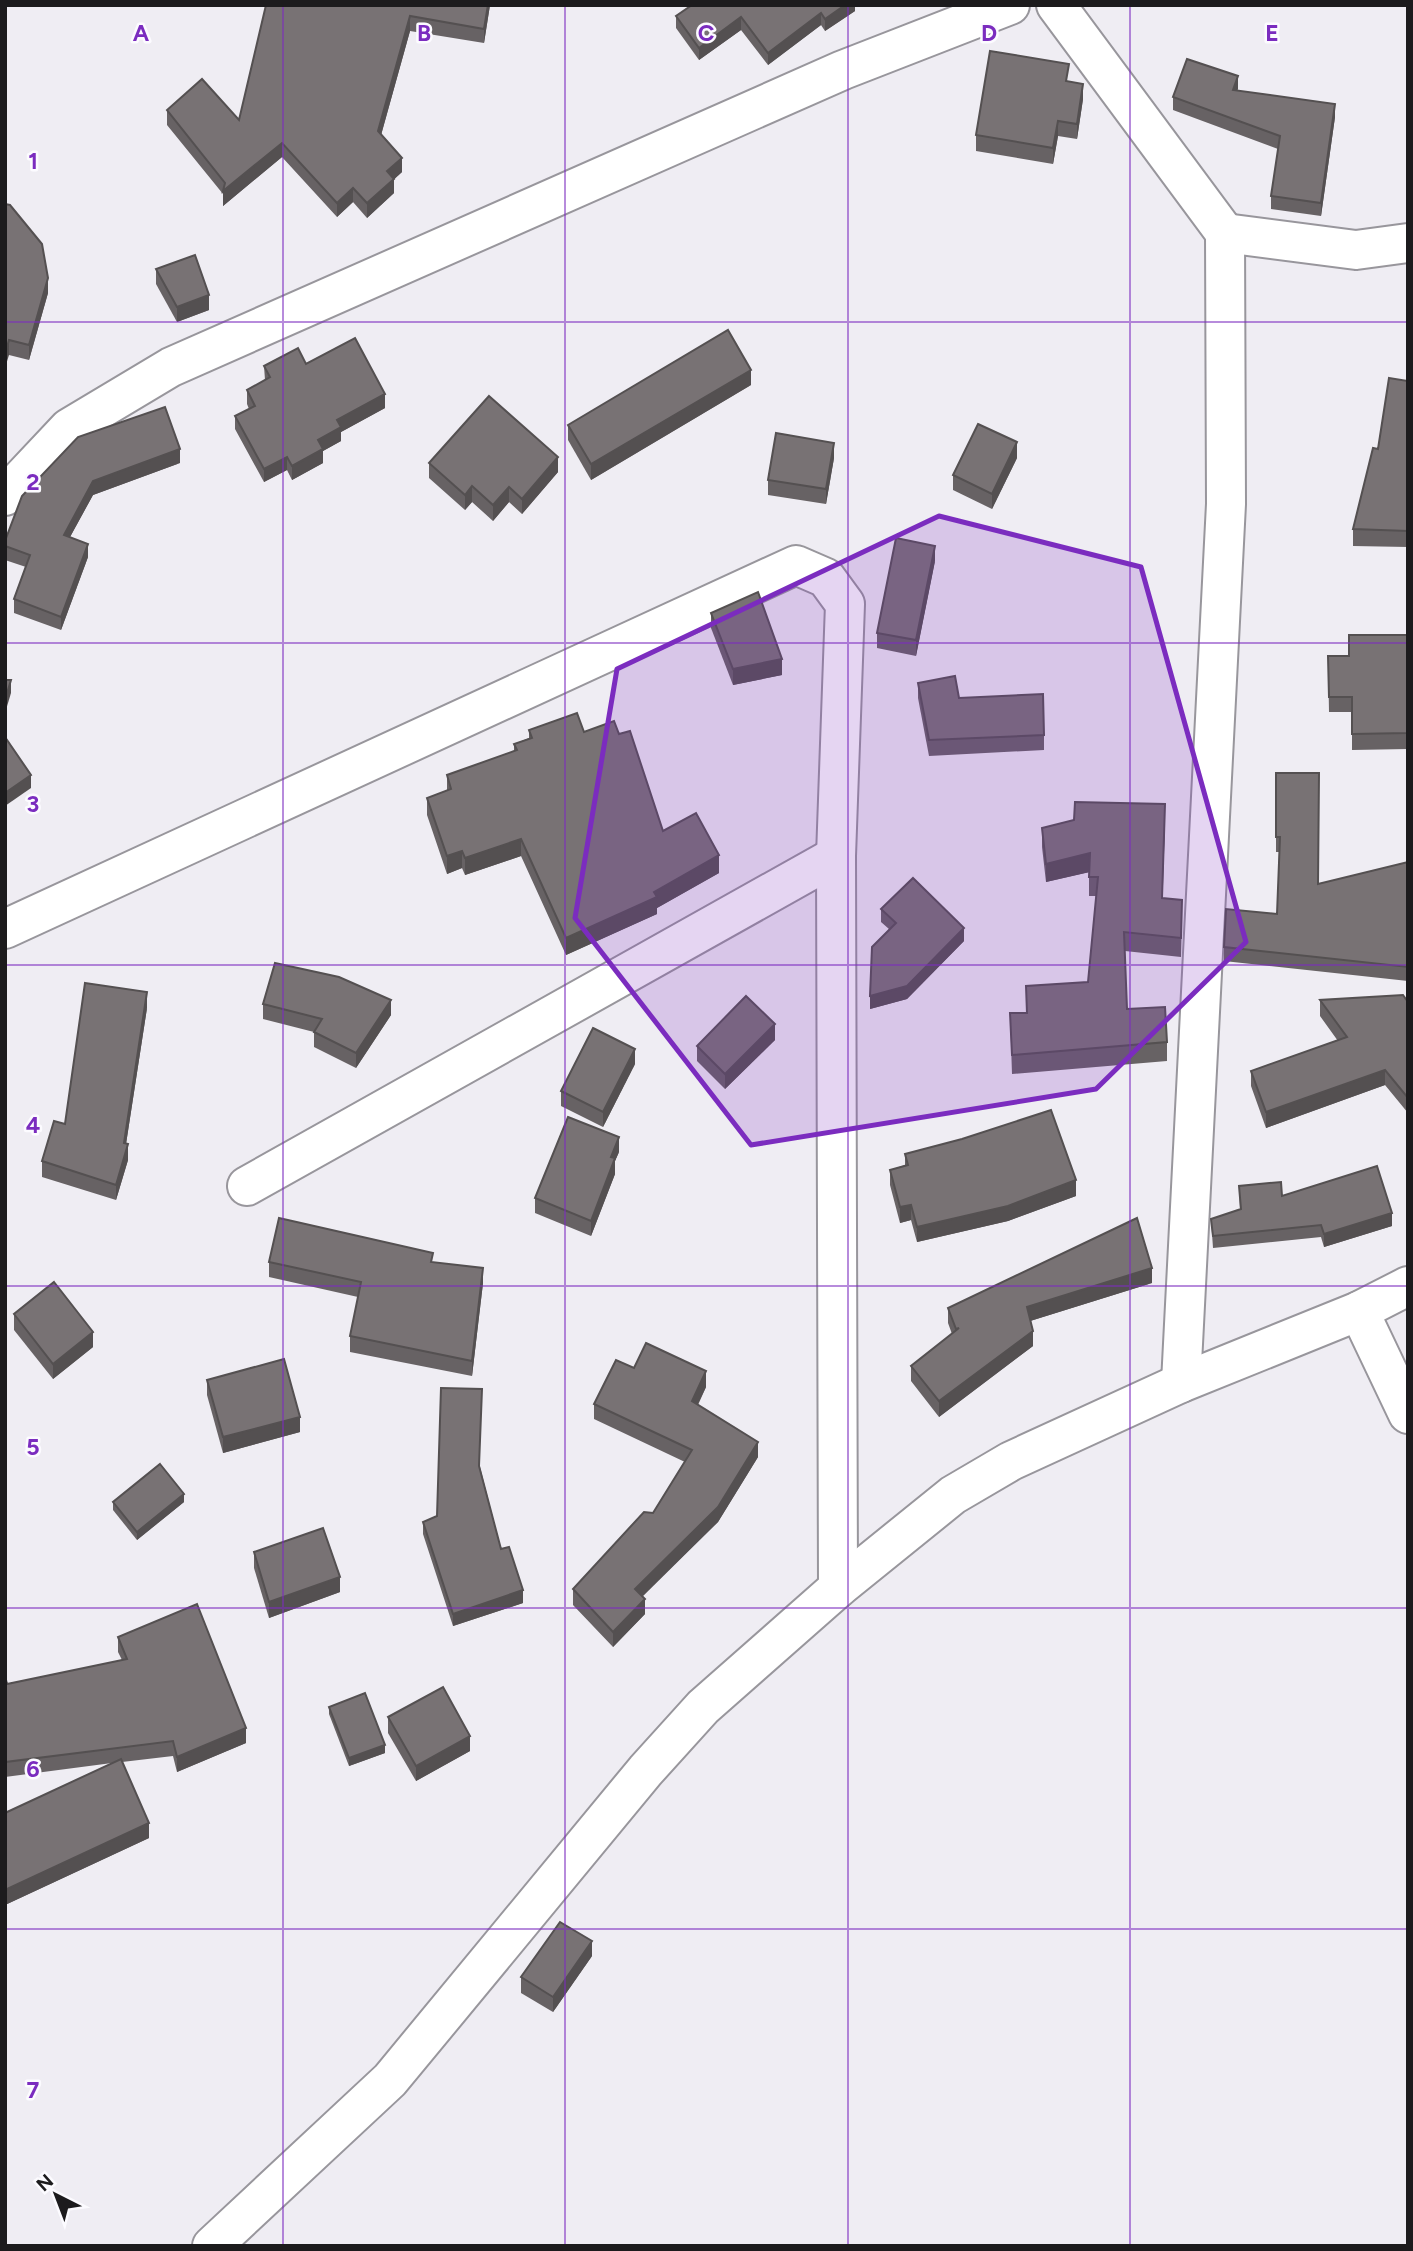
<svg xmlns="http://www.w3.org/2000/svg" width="1413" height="2251" font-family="Figtree,sans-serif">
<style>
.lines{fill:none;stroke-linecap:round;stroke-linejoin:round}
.minor-casing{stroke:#98969c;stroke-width:42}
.minor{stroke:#fff;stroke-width:38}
.wall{fill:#676264}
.shaded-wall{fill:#545051}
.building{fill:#787274;stroke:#545051;stroke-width:2}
.marked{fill:#7b2cbf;fill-opacity:0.2;stroke:#7b2cbf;stroke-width:5;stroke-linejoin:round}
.grid{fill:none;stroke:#7b2cbf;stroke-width:2;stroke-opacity:0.55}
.grid-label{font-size:23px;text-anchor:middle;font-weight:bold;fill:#7b2cbf;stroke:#fcfbff;stroke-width:5;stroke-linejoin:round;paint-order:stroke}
</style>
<rect width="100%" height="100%" fill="#efedf3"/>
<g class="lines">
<g class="minor-casing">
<g id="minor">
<polyline points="1056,5 1225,233 1226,504 1181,1383"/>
<polyline points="1225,233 1356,250 1408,243"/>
<polyline points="5,496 69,428 171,367 843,70 1010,5"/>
<polyline points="5,929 796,565 826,578 845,604 836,856 838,1588"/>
<polyline points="247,1186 836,856"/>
<polyline points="1359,1311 1408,1414"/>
<polyline points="212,2246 390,2080 646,1770 703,1707 838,1588 953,1495 1011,1461 1181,1383 1359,1311 1408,1286"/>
</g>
</g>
<use href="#minor" class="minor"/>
</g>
<g class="wall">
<polygon points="266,5 490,5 484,43 410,31 381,135 402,172 394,179 394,193 367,218 353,202 337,217 282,157 223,206 223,194 167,125 167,110 239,120"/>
<polygon points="855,5 855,11 825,31 821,25 768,65 741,30 699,60 676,28 676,16"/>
<polygon points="1068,81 1083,99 1077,139 1058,136 1053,164 976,151 976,135"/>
<polygon points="1237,90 1335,117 1321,216 1271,209 1271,196 1278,149 1173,110 1173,97"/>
<polygon points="5,204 48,293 29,360 9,355"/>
<polygon points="156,269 209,310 177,322 156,284"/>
<polygon points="306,364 385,408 341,432 341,441 323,451 323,463 292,480 287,470 264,482 235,429 235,416 249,409 247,404 247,390 265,380 264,366"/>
<polygon points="1408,381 1408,547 1353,546 1353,529"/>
<polygon points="751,385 591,480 568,440 568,425"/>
<polygon points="834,458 826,504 768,495 768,480"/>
<polygon points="1017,458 992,509 953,490 953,475"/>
<polygon points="180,463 93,495 70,537 88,557 61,630 14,613 14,599 26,567 5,560 5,541 22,496"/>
<polygon points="429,463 558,472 522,514 509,502 493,521 472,502 465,510 429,478"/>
<polygon points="935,561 916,656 877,648 877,633"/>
<polygon points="711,613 782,675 733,685 711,628"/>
<polygon points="1408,635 1408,749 1352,750 1352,712 1329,712 1328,656 1349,656"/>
<polygon points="918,683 959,698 1044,735 1044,750 929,756 918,698"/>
<polygon points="529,730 619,734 663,831 719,873 657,908 657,914 566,955 521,856 465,875 462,868 447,874 427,815 427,798 447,791 447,775 514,751 514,744 529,738"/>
<polygon points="1276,773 1318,884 1408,862 1408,981 1224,961 1224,947 1277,914 1279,852 1276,852"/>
<polygon points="1165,823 1162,898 1182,919 1181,957 1125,951 1127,1009 1167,1042 1167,1061 1012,1074 1010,1013 1026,1013 1088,982 1096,896 1089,896 1089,872 1046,882 1042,847 1042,828"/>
<polygon points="881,909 964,941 907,999 870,1009 889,929 881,922"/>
<polygon points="1320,1000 1408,1002 1408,1113 1385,1085 1266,1128 1251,1086 1251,1071 1338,1041 1320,1016"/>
<polygon points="263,1004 391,1015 356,1068 314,1047 314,1032 263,1019"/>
<polygon points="147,1008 126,1144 128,1160 116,1200 42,1177 42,1161 65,1124"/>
<polygon points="775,1040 725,1089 697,1061 697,1046"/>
<polygon points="635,1064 603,1127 561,1106 561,1091"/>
<polygon points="619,1152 615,1161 615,1174 591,1236 535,1213 535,1198"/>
<polygon points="905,1154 1076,1196 1008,1221 917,1242 911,1220 900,1223 890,1185 890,1170 905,1165"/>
<polygon points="1239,1186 1282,1196 1392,1226 1324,1247 1321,1237 1213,1248 1211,1219 1240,1210"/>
<polygon points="269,1262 433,1262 483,1283 472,1376 350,1352 350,1336 358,1297 269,1277"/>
<polygon points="1152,1283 1030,1321 1033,1346 939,1417 911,1381 911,1366 952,1334 948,1323 948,1308"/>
<polygon points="14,1314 93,1347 53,1379 14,1330"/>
<polygon points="634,1368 706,1387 698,1405 758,1457 718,1522 642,1596 645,1614 613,1647 573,1605 573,1589 653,1513 685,1462 594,1419 594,1404"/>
<polygon points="207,1380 300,1432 223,1453 207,1395"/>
<polygon points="480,1467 501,1549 523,1603 453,1626 423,1534 423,1522 437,1516"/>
<polygon points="113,1502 184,1502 137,1540 113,1510"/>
<polygon points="254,1552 340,1592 269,1618 254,1568"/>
<polygon points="118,1637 246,1743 177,1772 173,1756 122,1762 149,1838 5,1905 5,1813 112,1763 5,1777 5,1676 7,1684 122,1660 118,1652"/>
<polygon points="329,1707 385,1753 349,1766 329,1714"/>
<polygon points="388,1717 470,1751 416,1781 388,1733"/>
<polygon points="592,1956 553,2012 521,1993 521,1977"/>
</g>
<g class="shaded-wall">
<polygon points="488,5 490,5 484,43 484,29"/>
<polygon points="845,5 855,5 855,11 825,31 825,19"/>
<polygon points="821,13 821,25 768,65 768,53"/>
<polygon points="410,16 410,31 378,146 378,131"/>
<polygon points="741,17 741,30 699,60 699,48"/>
<polygon points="1238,76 1238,89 1233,103 1233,90"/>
<polygon points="1083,84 1083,99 1077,139 1077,124"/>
<polygon points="1335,104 1335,117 1321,216 1321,203"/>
<polygon points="1058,121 1058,136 1053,164 1053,148"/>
<polygon points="282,143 282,157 223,206 223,191"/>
<polygon points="402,158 402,172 387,186 387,171"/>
<polygon points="394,179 394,193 367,218 367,203"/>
<polygon points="353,188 353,202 337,217 337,203"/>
<polygon points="48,278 48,293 29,360 29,345"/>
<polygon points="209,295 209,310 177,322 177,307"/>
<polygon points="9,340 9,355 5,368 5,354"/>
<polygon points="751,370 751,385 591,480 591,464"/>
<polygon points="385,394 385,408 341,432 341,441 323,451 323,463 292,480 292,466 337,420"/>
<polygon points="1017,442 1017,458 992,509 992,494"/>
<polygon points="834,443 834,458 826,504 826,489"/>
<polygon points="180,449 180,463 93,495 64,548 64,535 93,481"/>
<polygon points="287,457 287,470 264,482 264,469"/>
<polygon points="558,457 558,472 522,514 522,499"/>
<polygon points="472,486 472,502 465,510 465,495"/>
<polygon points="509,487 509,502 493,521 493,505"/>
<polygon points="88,544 88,557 61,630 61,617"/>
<polygon points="935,546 935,561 916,656 916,640"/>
<polygon points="782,659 782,675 733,685 733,669"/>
<polygon points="11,680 11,693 5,713 5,700"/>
<polygon points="31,775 31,788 5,806 5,793"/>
<polygon points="1165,804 1165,823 1162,916 1162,898"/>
<polygon points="521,839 521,856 465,875 465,858"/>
<polygon points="462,851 462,868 447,874 447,856"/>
<polygon points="1090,853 1090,872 1046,882 1046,864"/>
<polygon points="719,855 719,873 657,908 657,914 566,955 566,938 654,892"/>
<polygon points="964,928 964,941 907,999 870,1009 870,996"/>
<polygon points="147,992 147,1008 124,1157 128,1144 128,1160 116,1200 116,1185 124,1143"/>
<polygon points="391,1000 391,1015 356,1068 356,1053"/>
<polygon points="775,1024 775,1040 725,1089 725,1074"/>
<polygon points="635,1049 635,1064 603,1127 603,1112"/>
<polygon points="1385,1070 1385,1085 1266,1128 1266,1112"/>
<polygon points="619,1137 619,1152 615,1161 615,1174 591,1236 591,1221 611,1157"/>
<polygon points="1076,1180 1076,1196 1008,1221 917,1242 917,1227"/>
<polygon points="911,1205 911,1220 900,1223 900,1207"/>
<polygon points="1392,1213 1392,1226 1324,1247 1324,1234"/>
<polygon points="483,1268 483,1283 472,1376 472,1361"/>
<polygon points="1152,1268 1152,1283 1027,1322 1027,1307"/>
<polygon points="1033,1331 1033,1346 939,1417 939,1401"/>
<polygon points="93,1332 93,1347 53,1379 53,1364"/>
<polygon points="706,1371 706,1387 692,1416 692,1401"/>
<polygon points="300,1417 300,1432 223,1453 223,1437"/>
<polygon points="758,1442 758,1457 718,1522 635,1604 635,1589"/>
<polygon points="184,1494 184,1502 137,1540 137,1532"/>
<polygon points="340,1577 340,1592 269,1618 269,1602"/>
<polygon points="523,1590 523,1603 453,1626 453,1614"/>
<polygon points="645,1599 645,1614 613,1647 613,1632"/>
<polygon points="246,1728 246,1743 177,1772 177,1757"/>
<polygon points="470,1736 470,1751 416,1781 416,1766"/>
<polygon points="385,1745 385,1753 349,1766 349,1758"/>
<polygon points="149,1823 149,1838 5,1905 5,1890"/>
<polygon points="592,1941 592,1956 553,2012 553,1997"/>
</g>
<g class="building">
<polygon points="266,5 488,5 484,29 410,16 378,131 402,158 387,171 394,179 367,203 353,188 337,203 282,143 223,191 225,183 167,110 202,79 239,120"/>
<polygon points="692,5 845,5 825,19 821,13 768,53 741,17 699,48 676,16"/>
<polygon points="990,51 1069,64 1066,81 1083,84 1077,124 1058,121 1053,148 976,135"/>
<polygon points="1187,59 1238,76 1233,90 1335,104 1321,203 1271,196 1280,136 1173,97"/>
<polygon points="5,204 10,205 42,244 48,278 29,345 9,340 5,354"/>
<polygon points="195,255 209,295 177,307 156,269"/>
<polygon points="728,330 751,370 591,464 568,425"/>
<polygon points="355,338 385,394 337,420 341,427 318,440 323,449 292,466 287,457 264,469 235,416 255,406 247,390 270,377 264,366 298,348 306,364"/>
<polygon points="1389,378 1408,381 1408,531 1353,529 1373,448 1378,449"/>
<polygon points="489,396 558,457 522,499 509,487 493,505 472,486 465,495 429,463"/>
<polygon points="165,407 180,449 93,481 64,535 88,544 61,617 14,599 30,555 5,546 5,541 22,496 78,437"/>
<polygon points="978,424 1017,442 992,494 953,475"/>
<polygon points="776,433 834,443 826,489 768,480"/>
<polygon points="896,538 935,546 916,640 877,633"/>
<polygon points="758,592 782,659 733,669 711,613"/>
<polygon points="1349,635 1408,635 1408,733 1352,734 1352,697 1329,697 1328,656 1349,656"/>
<polygon points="955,676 959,698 1043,694 1044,735 929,740 918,683"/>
<polygon points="5,680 11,680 5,700"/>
<polygon points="577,713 584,732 614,721 619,734 630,731 663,831 696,813 719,855 654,892 657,897 566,938 521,839 465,858 462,851 447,856 427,798 451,789 447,775 517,750 514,744 532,738 529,730"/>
<polygon points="5,737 31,775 5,793"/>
<polygon points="1276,773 1319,773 1318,884 1408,862 1408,967 1224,947 1226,909 1277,914 1280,837 1276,837"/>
<polygon points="1075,802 1165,804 1162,898 1182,900 1181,938 1124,932 1127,1009 1165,1007 1167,1042 1012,1055 1010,1013 1027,1013 1026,986 1088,982 1098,877 1089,877 1090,853 1046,864 1042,828 1074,820"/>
<polygon points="913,878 964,928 907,986 870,996 872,947 896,923 881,909"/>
<polygon points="275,963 339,977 391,1000 356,1053 314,1032 322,1019 263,1004"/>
<polygon points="85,983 147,992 124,1143 128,1144 116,1185 42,1161 54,1121 65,1124"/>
<polygon points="1403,995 1408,1002 1408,1098 1385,1070 1266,1112 1251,1071 1347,1037 1320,1000"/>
<polygon points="746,996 775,1024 725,1074 697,1046"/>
<polygon points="593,1028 635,1049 603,1112 561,1091"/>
<polygon points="1051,1110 1076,1180 1008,1206 917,1227 911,1205 900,1207 890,1170 908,1165 905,1154 962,1139"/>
<polygon points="568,1117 619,1137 611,1157 615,1158 591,1221 535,1198"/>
<polygon points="1377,1166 1392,1213 1324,1234 1321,1225 1213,1236 1211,1219 1241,1209 1239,1186 1281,1182 1282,1196"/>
<polygon points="279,1218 433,1253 431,1262 483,1268 472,1361 350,1336 361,1282 269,1262"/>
<polygon points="1137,1218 1152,1268 1027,1307 1033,1331 939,1401 911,1366 959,1328 956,1329 948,1308"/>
<polygon points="54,1282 93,1332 53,1364 14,1314"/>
<polygon points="646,1343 706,1371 692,1401 758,1442 718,1507 635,1589 645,1599 613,1632 573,1589 644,1512 653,1513 692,1450 594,1404 616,1360 634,1368"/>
<polygon points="284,1359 300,1417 223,1437 207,1380"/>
<polygon points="441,1388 482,1389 479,1466 501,1549 509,1547 523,1590 453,1614 423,1522 437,1516"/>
<polygon points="160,1464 184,1494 137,1532 113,1502"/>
<polygon points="323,1528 340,1577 269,1602 254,1552"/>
<polygon points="5,1541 6,1588 5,1588"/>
<polygon points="197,1604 246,1728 177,1757 173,1741 5,1762 5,1676 7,1684 127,1659 118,1637"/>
<polygon points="443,1687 470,1736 416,1766 388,1717"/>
<polygon points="365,1693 385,1745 349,1758 329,1707"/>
<polygon points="121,1759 149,1823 5,1890 5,1813"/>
<polygon points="560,1922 592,1941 553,1997 521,1977"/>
</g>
<path class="marked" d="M939 516 1141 567 1246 942 1096 1089 751 1145 575 918 617 669Z"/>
<path class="grid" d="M283 5V2246M565 5V2246M848 5V2246M1130 5V2246M5 322H1408M5 643H1408M5 965H1408M5 1286H1408M5 1608H1408M5 1929H1408"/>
<g class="grid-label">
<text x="141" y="41">A</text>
<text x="424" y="41">B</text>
<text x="706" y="41">C</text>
<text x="989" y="41">D</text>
<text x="1272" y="41">E</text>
<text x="33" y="169">1</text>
<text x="33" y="490">2</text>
<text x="33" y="812">3</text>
<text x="33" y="1133">4</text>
<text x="33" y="1455">5</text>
<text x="33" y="1777">6</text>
<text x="33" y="2098">7</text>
</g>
<rect width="1413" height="2251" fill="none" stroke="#1c1b1d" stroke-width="14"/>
<g transform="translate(56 2195) rotate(318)" stroke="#fcfbff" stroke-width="5" paint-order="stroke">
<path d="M0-5L12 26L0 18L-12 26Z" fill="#1c1b1d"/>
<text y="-10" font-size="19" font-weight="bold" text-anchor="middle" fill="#1c1b1d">N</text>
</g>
</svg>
